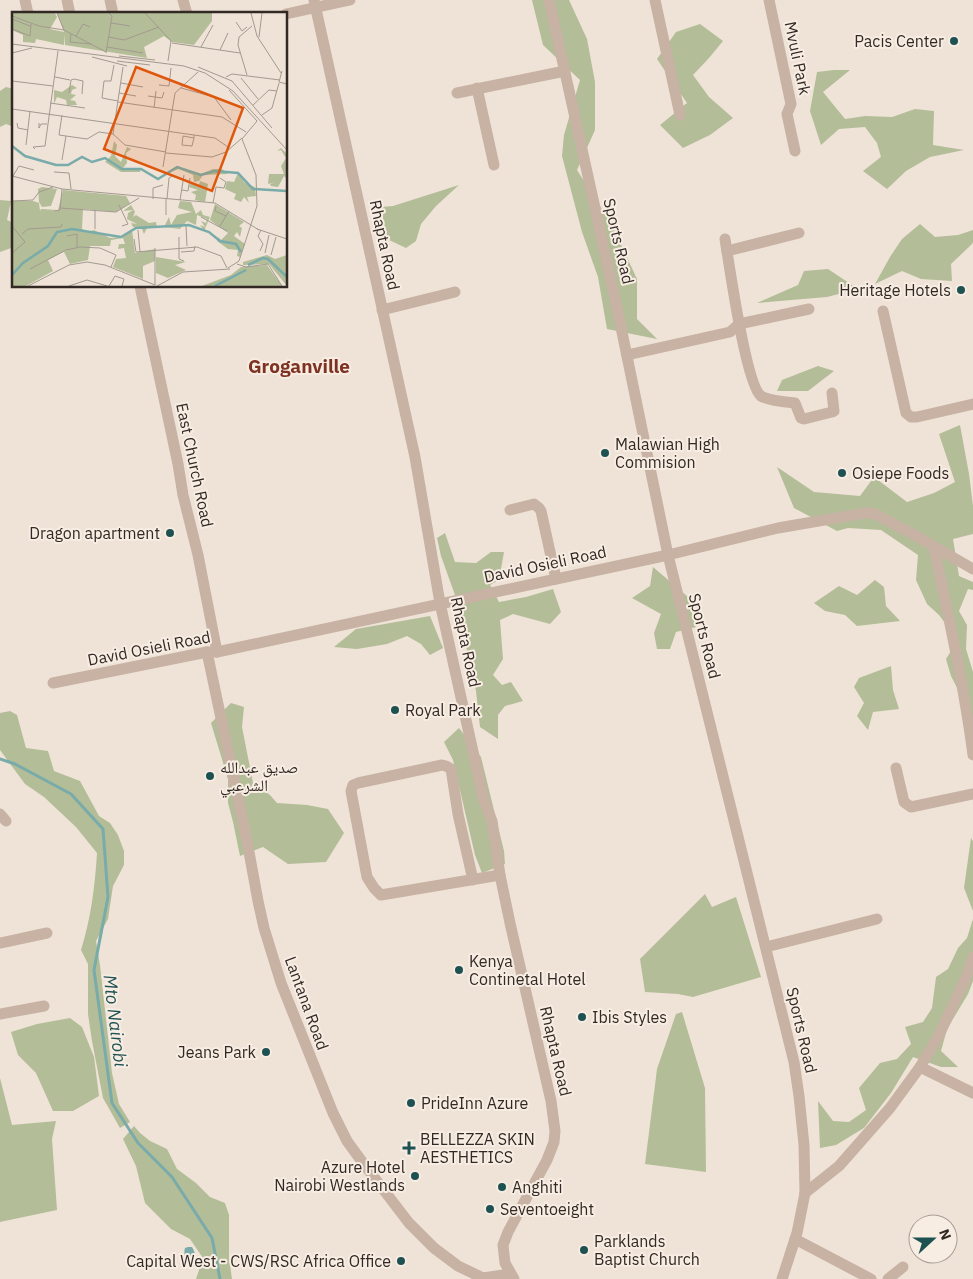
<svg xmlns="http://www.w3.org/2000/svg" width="973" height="1279" font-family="'IBM Plex Sans','Noto Naskh Arabic',sans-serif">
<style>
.green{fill:#b3bd98}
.water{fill:#78abaa}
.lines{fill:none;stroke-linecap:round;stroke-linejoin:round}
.stream{stroke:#78abaa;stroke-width:3}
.minor{stroke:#c7b2a4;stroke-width:11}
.poi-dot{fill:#1d5152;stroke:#f8ede3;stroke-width:2}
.labels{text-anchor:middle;stroke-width:4;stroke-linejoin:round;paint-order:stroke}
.poi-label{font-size:16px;fill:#322925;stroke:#f8ede3;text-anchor:start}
.street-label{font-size:16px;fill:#322925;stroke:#f8ede3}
.water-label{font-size:18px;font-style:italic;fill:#1d5152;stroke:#f8ede3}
.quarter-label{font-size:19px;font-weight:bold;fill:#7e3322;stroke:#f8ede3}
.inset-river{fill:none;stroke:#78abaa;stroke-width:2.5}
.inset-road{fill:none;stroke:#a39990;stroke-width:1}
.view{fill:#df570d;fill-opacity:0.15;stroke:#df570d;stroke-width:2.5}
.inset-edge{fill:none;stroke:#322925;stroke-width:2.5}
</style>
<rect width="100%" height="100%" fill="#efe3d7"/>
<g class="green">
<polygon points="532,0 569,0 587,39 595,82 595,130 577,170 612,225 637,279 637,319 657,339 607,329 598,277 582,232 562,156 564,135 580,80 543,45"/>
<polygon points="700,24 723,41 709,58 693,75 709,97 733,118 710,135 683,148 660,125 687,103 657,59 676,32"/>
<polygon points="834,70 850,70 823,92 845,119 865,116 892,117 915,109 934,111 933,145 964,150 930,157 906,171 887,189 863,171 881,157 877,143 865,127 839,129 821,145 810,111 817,72"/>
<polygon points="6,87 14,89 14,127 6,124 0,127 0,91"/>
<polygon points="459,185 436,206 421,224 416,241 406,248 387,239 381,207 393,206"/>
<polygon points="0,200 11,201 7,220 14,223 14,247 0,252"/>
<polygon points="920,224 935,237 958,235 973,230 973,242 972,244 951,264 952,281 921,279 902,271 875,284 890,257 902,239"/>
<polygon points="828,269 858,289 827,297 757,303 798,285 804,271"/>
<polygon points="818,366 834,371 808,391 777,391 782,380"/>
<polygon points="960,425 969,474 973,506 973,534 953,539 959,576 973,582 973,590 968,589 959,611 967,625 966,649 973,672 973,719 951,676 946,659 958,640 939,615 927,604 916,580 918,555 881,530 848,528 837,531 794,508 777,467 814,492 860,496 874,477 907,502 934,493 955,482 939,434"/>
<polygon points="445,533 455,562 476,563 491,552 504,552 499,580 490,585 499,602 526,597 553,589 561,612 550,624 513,614 500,620 503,659 493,675 502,685 511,682 523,701 505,706 498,715 498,739 480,727 476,691 468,657 460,609 441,556 437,538"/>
<polygon points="653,567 687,596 696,627 676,632 670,649 657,649 654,633 661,614 632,598 650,586"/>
<polygon points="875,580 884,587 886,606 900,621 857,626 845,615 825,611 814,603 839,586 857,595"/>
<polygon points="430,616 443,648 430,655 421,644 407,636 387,644 357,649 334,647 356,629"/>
<polygon points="891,666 893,690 899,709 873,712 868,730 857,716 864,703 854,687 859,678"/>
<polygon points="231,703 244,707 242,727 253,783 270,795 277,803 307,805 328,809 344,833 326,862 288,864 263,847 240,856 233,822 228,803 228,779 211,723"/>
<path d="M10 711 17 715 26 748 48 751 54 771 80 781 99 816 110 823 118 835 124 851V865L113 886 108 919 96 941 100 965 112 1073 119 1104 130 1122 120 1128 103 1098 92 1041 88 1014V964L81 950C91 918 95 886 97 853L76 827 44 797 25 784 0 750V713Z"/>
<polygon points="459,728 481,757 504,851 505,864 482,873 475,855 453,760 444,742"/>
<polygon points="971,838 973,841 973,911 964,888"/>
<polygon points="705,894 712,907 736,897 761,977 693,997 678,994 645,992 640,959"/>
<polygon points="973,919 973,981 968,994 947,1029 941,1051 958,1067 941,1067 913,1057 891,1093 864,1128 836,1145 820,1148 818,1101 833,1121 849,1122 866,1110 859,1088 880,1063 897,1059 911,1044 905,1027 923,1022 932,1008 936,977 948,969 958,948 967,938"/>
<polygon points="682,1012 705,1088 706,1172 645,1164 657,1069 676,1014"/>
<polygon points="70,1018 82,1027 94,1057 99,1096 73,1111 53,1111 36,1073 18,1055 11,1032 37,1024"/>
<polygon points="0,1078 12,1125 56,1121 52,1139 57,1210 0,1222"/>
<polygon points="134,1126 140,1133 150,1141 167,1149 177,1169 196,1183 210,1197 225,1203 229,1215 229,1257 232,1279 196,1279 203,1258 190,1239 171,1229 145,1203 136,1166 123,1139"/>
</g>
<path class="water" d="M188 1247H192C196 1253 197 1262 193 1267L189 1266C186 1261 183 1254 185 1248Z"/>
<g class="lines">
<polyline class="stream" points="0,759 15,764 71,794 103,829 108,897 94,970 112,1103 138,1143 172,1177 212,1238 220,1279"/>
<g class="minor">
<polyline points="25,0 28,14"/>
<polyline points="67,0 70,14"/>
<polyline points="110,0 113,14"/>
<polyline points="183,0 187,14"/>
<polyline points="314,0 415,457 440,603 484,801 492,821 500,875 510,923 551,1101 555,1131 554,1142 547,1160 508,1232 503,1245 505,1263 514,1279"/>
<polyline points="549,0 616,303 668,555 794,1062 799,1096 804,1145 805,1193 797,1233 782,1279"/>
<polyline points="655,0 680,115"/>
<polyline points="769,0 791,104 787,114 795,151"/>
<polyline points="286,14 350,0"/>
<polyline points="477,88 494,165"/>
<polyline points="457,93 565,71"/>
<path d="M725 239C729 263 746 385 761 396 769 401 786 402 795 403L801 418 804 419 832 412 834 411 832 393"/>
<polyline points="727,251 799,233"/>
<polyline points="140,286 178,464 183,495 198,555 217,652"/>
<polyline points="382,310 455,292"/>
<polyline points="883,311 906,413 911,417 917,417 973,404"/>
<polyline points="627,355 730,332 739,324 809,309"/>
<polyline points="510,510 534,504 539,508 541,511 556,579"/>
<path d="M934 547C948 616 964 685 973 755"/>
<polyline points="207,652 247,841 258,901 264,928 281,983 333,1113 347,1141 363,1163 409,1223 434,1248 458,1266 483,1278 510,1274"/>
<polyline points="53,683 207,652 217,652 668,555 778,528 865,513 871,513 877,515 913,534 973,569"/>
<polyline points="896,768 904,802 911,807 973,794"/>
<polyline points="0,814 6,821"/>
<polyline points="473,880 458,814 451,769 446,766 442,765 358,783 353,785 351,791 367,877 374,888 381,895 500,875"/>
<polyline points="0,943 47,933"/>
<polyline points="766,947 877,919"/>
<polyline points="0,1014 44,1006"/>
<polyline points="920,1067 973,1093"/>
<polyline points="805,1193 839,1166 890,1108 920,1067 938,1037 966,978 973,957"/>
<polyline points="795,1239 871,1279"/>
<polyline points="888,1279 903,1267"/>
</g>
</g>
<g class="poi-dot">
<circle cx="954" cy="41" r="5"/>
<circle cx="961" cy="290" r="5"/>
<circle cx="605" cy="453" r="5"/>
<circle cx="842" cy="473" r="5"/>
<circle cx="170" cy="533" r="5"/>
<circle cx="395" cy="710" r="5"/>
<circle cx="210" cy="776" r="5"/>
<circle cx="459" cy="970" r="5"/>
<circle cx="582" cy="1017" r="5"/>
<circle cx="266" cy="1052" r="5"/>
<circle cx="411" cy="1103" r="5"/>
<path d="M406.5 1140.5h5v5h5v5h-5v5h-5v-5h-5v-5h5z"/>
<circle cx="415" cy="1176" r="5"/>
<circle cx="502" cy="1187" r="5"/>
<circle cx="490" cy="1209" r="5"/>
<circle cx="584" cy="1250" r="5"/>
<circle cx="401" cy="1261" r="5"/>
</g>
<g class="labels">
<g class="poi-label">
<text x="944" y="47" text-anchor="end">Pacis Center</text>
<text x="951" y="296" text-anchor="end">Heritage Hotels</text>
<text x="615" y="450">Malawian High<tspan x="615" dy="18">Commision</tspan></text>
<text x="852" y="479">Osiepe Foods</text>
<text x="160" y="539" text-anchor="end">Dragon apartment</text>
<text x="405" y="716">Royal Park</text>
<text x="220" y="773">صديق عبدالله<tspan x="220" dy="18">الشرعبي</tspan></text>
<text x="469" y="967">Kenya<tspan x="469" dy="18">Continetal Hotel</tspan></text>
<text x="592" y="1023">Ibis Styles</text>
<text x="256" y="1058" text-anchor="end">Jeans Park</text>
<text x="421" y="1109">PrideInn Azure</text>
<text x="420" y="1145">BELLEZZA SKIN<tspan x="420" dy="18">AESTHETICS</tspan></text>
<text x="405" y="1173" text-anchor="end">Azure Hotel<tspan x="405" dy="18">Nairobi Westlands</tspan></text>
<text x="512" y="1193">Anghiti</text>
<text x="500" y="1215">Seventoeight</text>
<text x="594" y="1247">Parklands<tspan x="594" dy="18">Baptist Church</tspan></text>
<text x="391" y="1267" text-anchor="end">Capital West - CWS/RSC Africa Office</text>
</g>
<g class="street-label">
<text transform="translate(798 58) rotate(78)" y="6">Mvuli Park</text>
<text transform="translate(619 241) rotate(77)" y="6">Sports Road</text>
<text transform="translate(385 245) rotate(78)" y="6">Rhapta Road</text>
<text transform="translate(195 465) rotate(78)" y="6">East Church Road</text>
<text transform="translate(545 564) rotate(-12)" y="6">David Osieli Road</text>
<text transform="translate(705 636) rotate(76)" y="6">Sports Road</text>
<text transform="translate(466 642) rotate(78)" y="6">Rhapta Road</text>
<text transform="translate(149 648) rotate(-11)" y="6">David Osieli Road</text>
<text transform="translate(307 1003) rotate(70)" y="6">Lantana Road</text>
<text transform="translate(802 1030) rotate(77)" y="6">Sports Road</text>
<text transform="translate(556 1051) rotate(77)" y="6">Rhapta Road</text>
</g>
<g class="water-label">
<text transform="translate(115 1021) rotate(83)" y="6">Mto Nairobi</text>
</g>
<g class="quarter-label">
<text x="299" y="373">Groganville</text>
</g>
</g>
<g transform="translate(12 12)">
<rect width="275" height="275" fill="#efe3d7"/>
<path d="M0 1H43L45 5 38 17 52 20 45 1H200V9L182 33 160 30 152 24 132 35 135 46 53 33 52 22V33L24 27 23 31 11 30V23L0 18ZM60 73 65 76 60 78 59 82 64 83 58 88 63 89 65 93H55L54 88 45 85 42 92V78L50 80ZM102 129 105 133 103 144 109 150 115 135 119 137 114 141 115 151 111 156H129L128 160H109L93 150 99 144ZM269 136 275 142V167L272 164 266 175 259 174 258 172 264 170 256 172 257 162H272L269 154 274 146 269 138 265 139ZM166 154 186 163 201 157H210L216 162 191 163 187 169 182 170 181 163 167 157 152 162ZM226 161 233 171 243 175 244 184 235 185 237 191 232 185 229 190 222 187 224 182 213 177 215 169 222 170ZM188 169 196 172 193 190 183 188 184 183 179 180 186 178 177 175 178 172 187 173ZM30 175 45 177 39 194 30 195 27 190 26 177ZM51 178 114 184 118 191 104 200 71 197 70 217 76 220 82 218 98 226 109 225 120 218 123 241 143 237V249L131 254V267L101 255 104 247 114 246 112 236 106 237 107 232H113L111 226 99 228 98 234H78L76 248 58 252 52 240 59 236 36 248 41 259 14 274H0V189H21L27 191 28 199 29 197 46 198ZM168 189 179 190 184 202 189 198 191 203 198 205 192 219 188 213 193 215 189 209 194 211 195 207 185 203 184 213 175 209 168 217 152 215 157 205 159 213 165 203 180 200 166 196ZM203 192 232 210 227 214 230 216 228 225 225 220 222 224 233 232 228 245 225 244 226 238 216 237 205 229 206 225 209 228 216 221 198 208ZM119 193 123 200 121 205 124 203 137 211 144 210 145 216H135L132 222 129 215H121L119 211 125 212 115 207 116 201 121 198 111 199ZM255 243 263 247 275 243V274L257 252 231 253V250ZM144 245 174 250 163 253 174 258 156 266 144 261ZM255 253 270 274H190L219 263 229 255Z" fill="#b3bd98"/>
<path class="inset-river" d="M0 134 13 144 44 153H56L70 145 80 150 93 146 110 157H129L146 167 165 155 189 163 203 159 226 161 241 177 275 179M236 253 251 246 256 247 275 265M0 263 11 251 36 234 45 220 60 217 109 225 124 216 177 213 197 220 208 229 224 232 229 240M203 274 234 258"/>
<path class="inset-road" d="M45 1 52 18M133 1 159 29 156 49M239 1 245 24 269 61M0 4 27 14 52 18 94 40M0 7 18 14M224 10 230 19 235 15M99 11 118 14M0 17 18 24 19 12M59 22 58 30 79 32M64 24 71 12 78 15M97 25 112 28 147 15M247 25 250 1M160 31 228 41M0 32 172 54 193 61 221 79 275 138M95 35 131 41M189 35 201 13M208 38 216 21M0 41 20 36M94 41 100 4 97 1M107 44 143 48M80 45 115 54M105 49 138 53M102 53 99 69H92L90 86 106 89M111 55 101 122 113 133 154 140M186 55 220 69 260 116M270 59 267 70 275 72M235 63 226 33 227 25 240 14M43 65 58 68M214 65 220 62 268 68M229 66 246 87M0 69 41 74M109 71 131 75M147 73 157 74 159 56M169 76 202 85 219 108M217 78 245 109M57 81 59 68 62 67 71 69 70 82M107 81 124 84M136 84 150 86 152 80M106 90 210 105 234 120M38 91 73 96M241 93 257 78 265 79M142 96 144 79M0 97 203 126 216 135M50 103 47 123 75 127 87 120 101 122M250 103 260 96 267 71M5 111 6 116 16 118M27 111V116L29 112H35M182 126 171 124 170 133 180 134 182 126V123M14 133 18 99M23 137 21 135 33 134 46 39M154 141 200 145 214 140 230 126M50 148 54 124M151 155 163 81 186 60M42 160 57 161 59 177M0 164 50 177 203 191 247 218M1 164 7 154 22 158M170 178 176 179 178 166M141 187V176L151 173M154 187V203M155 187 157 166 161 163M168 188 172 163M0 189 21 188 27 180 41 175M201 191 204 175 212 176 214 170 208 166M107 193 116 212 110 214M204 194 203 199 214 204M48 196 104 200 127 186M43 199 48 198 50 177M189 205 215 219M0 214 13 230 0 241M174 214 175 234M208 214 217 199M83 217V199M245 217 275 227M126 218 128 240M10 222 16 217 49 215 50 212M55 224 65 222V235M167 225V247L172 249M122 227 124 240 185 235 209 244 215 256M248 239 251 232 246 224 249 218M169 240 182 239 183 234M253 241 257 223M259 243 264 225M225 252 234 255 256 252 270 274M216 256 227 249 245 194 244 163 230 127 245 109M18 257 54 238 68 235 88 236 104 243 99 255M143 273V236M16 274 57 253 75 250 93 253 143 273M57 274 75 268 95 274M97 274 103 264 112 267 110 274M145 274 171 260 218 257"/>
<path class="view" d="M124 55 231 96 200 179 92 137Z"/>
<rect width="275" height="275" class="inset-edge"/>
</g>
<g transform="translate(933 1239) rotate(69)"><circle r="24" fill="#f8ede3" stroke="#a99f97"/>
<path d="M0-4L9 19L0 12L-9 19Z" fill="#1d5152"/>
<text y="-8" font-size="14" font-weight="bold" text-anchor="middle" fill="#322925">N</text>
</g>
</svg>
